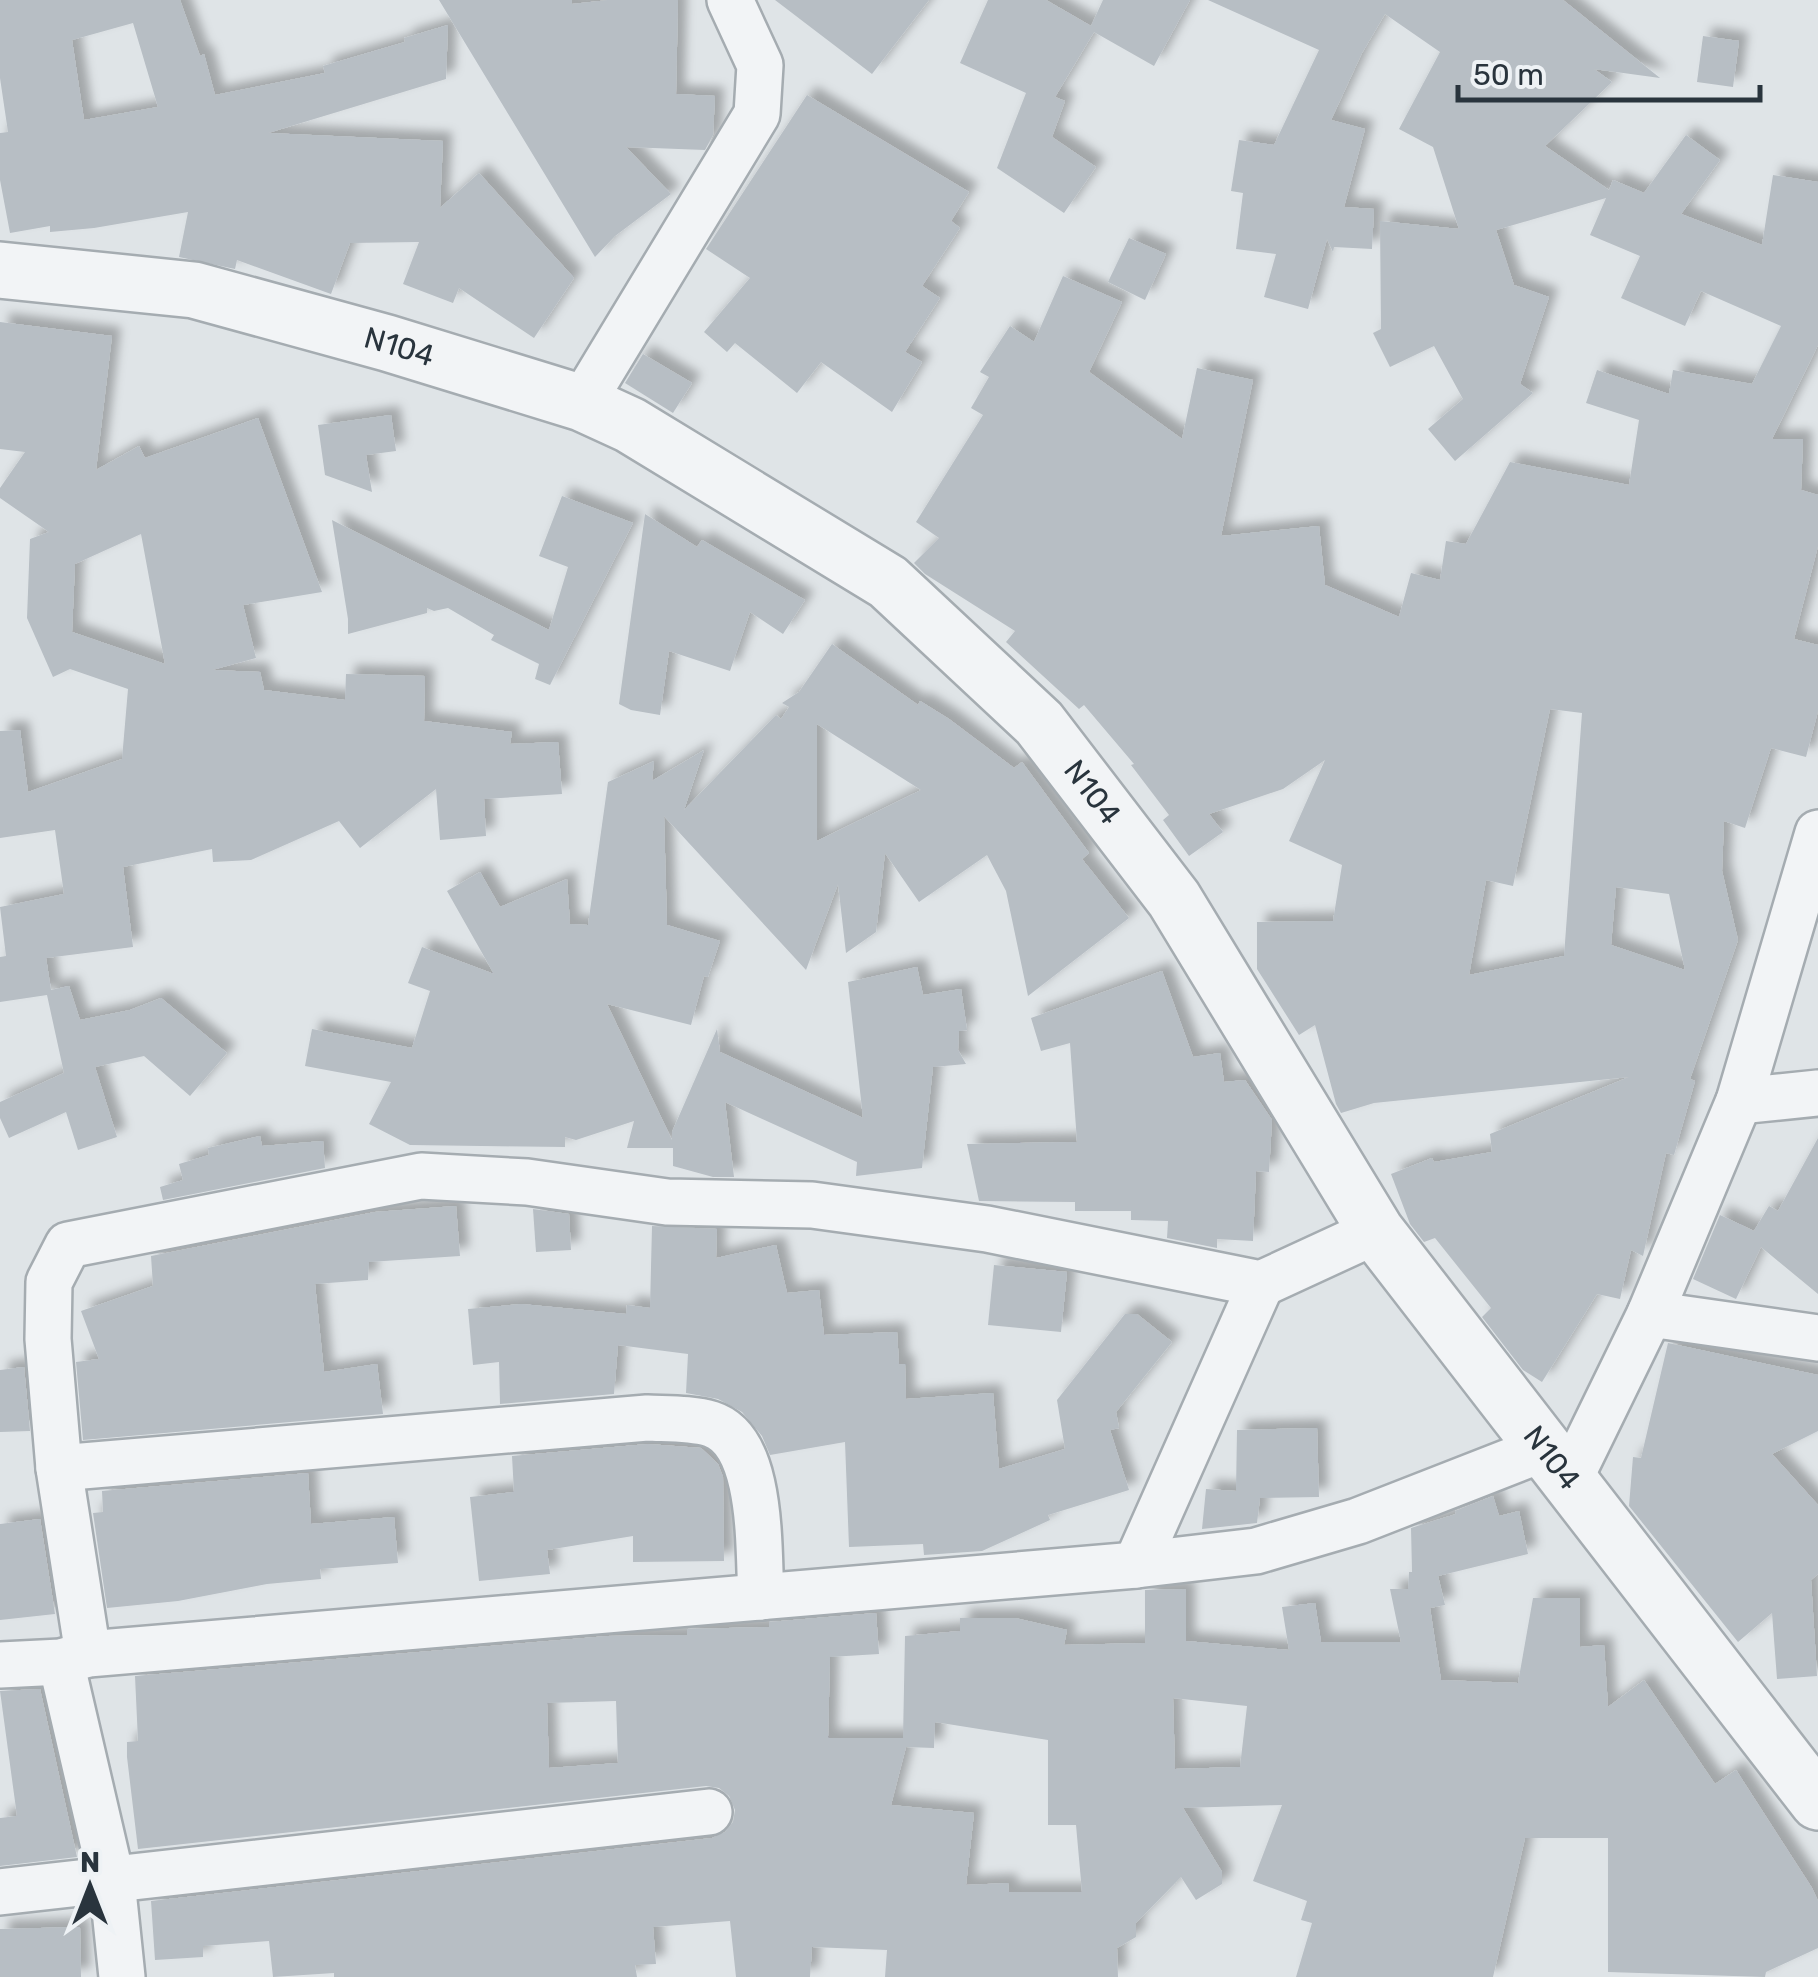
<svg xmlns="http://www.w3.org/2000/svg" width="1818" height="1977" font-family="Rubik,sans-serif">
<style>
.building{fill:#b7bec4;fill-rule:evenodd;filter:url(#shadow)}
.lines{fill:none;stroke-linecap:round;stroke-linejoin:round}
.minor-casing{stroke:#a5acb1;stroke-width:50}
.tertiary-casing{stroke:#a5acb1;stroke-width:60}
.minor{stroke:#f2f4f6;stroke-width:45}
.tertiary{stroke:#f2f4f6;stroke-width:55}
.labels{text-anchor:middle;stroke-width:8;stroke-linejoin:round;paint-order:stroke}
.street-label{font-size:30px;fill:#29343d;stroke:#eef2f5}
</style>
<defs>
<filter id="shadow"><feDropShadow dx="9" dy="-9" stdDeviation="5" flood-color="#0004"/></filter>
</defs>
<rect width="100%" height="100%" fill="#dfe4e7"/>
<g class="building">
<path d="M0 0H180L200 56 204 54 215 95 325 73 323 66 405 42 404 38 448 25 446 79 268 133 443 141 440 208 479 173 574 278 534 338 459 288 453 303 403 284 419 242 350 243 331 294 237 260 235 269 179 257 188 212 94 228 50 232V226L10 233 0 180V133L8 132 0 78ZM133 23 158 107 84 120 72 40Z"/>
<polygon points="439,0 572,0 572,4 609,0 678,0 676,94 715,96 713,135 705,150 626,147 671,194 615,236 595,257"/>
<polygon points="775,0 929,0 872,74"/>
<polygon points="988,0 1046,0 1091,26 1103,0 1190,0 1154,66 1094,32 1055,97 1065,101 1052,137 1096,167 1064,213 997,168 1026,93 960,63"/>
<path d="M1208 0H1563L1660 78 1594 69 1612 82 1545 146 1609 190 1613 180 1644 193 1686 135 1720 160 1681 214 1762 245 1773 175 1818 182V345L1772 439H1803L1801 490 1818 495V546L1794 639 1818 645V711L1806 757 1771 748 1745 828 1724 821 1722 871 1738 940 1690 1079 1695 1081 1674 1155 1666 1153 1643 1256 1631 1250 1620 1299 1597 1294 1542 1382 1523 1370 1482 1317 1491 1308 1435 1238 1424 1242 1410 1224 1391 1174 1432 1158 1434 1162 1492 1152 1490 1134 1629 1077 1374 1103 1341 1113 1336 1104 1315 1025 1299 1035 1257 969V922L1333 921 1342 865 1289 841 1325 760 1283 789 1209 814 1223 832 1189 856 1163 820 1169 815 1131 765 1134 764 1084 705 1079 709 1006 642 1015 631 925 574 914 563 939 538 916 522 983 415 971 408 989 377 980 372 1010 326 1034 342 1063 276 1122 302 1089 372 1182 439 1197 368 1253 380 1221 536 1319 526 1325 585 1399 617 1411 573 1440 580 1446 541 1466 544 1510 462 1629 485 1639 420 1586 403 1597 370 1669 394 1673 370 1752 384 1781 326 1701 291 1685 326 1621 298 1640 256 1590 235 1606 198 1496 230 1514 285 1549 297 1520 384 1533 393 1455 461 1428 429 1463 399 1434 346 1390 367 1373 333 1381 329 1380 221 1459 229 1433 147 1399 129 1440 52 1385 14 1362 53 1331 120 1365 129 1344 207 1374 209 1372 249 1334 247 1333 252 1327 239 1308 309 1264 297 1276 254 1236 249 1243 193 1231 191 1239 140 1274 145 1319 50ZM1550 709 1582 713 1564 956 1469 975 1486 880 1513 886ZM1616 887 1669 894 1685 970 1611 945Z"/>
<polygon points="1703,36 1739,41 1733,87 1697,82"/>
<polygon points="807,95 969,192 951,221 960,228 922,286 940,298 905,352 922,362 892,412 821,362 797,393 735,343 727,352 704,332 750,278 706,249"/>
<polygon points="1129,238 1166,254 1145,300 1108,282"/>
<path d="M0 322 112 336 96 470 139 446 145 458 258 418 322 592 243 605 256 658 212 670 260 672 264 690 345 700 346 674 425 676 424 721 512 732 510 744 558 742 562 794 484 799 486 836 440 840 436 789 360 848 339 821 251 860 213 862 212 849 123 867 133 947 46 958 51 990 69 986 80 1020 130 1010 161 998 227 1053 190 1096 144 1056 95 1067 117 1137 78 1150 66 1112 9 1138 0 1118V1102L64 1073 47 995 0 1002V957L6 956 0 907 64 894 55 830 0 838V731L20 730 28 792 122 759 128 689 70 669 53 677 27 618 30 539 49 532 0 498V488L25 452 0 449ZM141 534 165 664 72 632 75 564Z"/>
<polygon points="643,354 692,383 673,413 625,383"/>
<polygon points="391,415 396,451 366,455 372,492 325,475 318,425"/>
<polygon points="562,496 633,523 550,685 535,679 539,664 491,640 494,635 448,608 434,611 427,608 427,613 348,634 348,619 332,520 549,630 568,567 539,556"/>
<polygon points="645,514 697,547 702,540 805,600 783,634 750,612 730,671 669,651 660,715 631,710 619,704"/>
<path d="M832 644 918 705 920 701 949 719 1014 768 1022 762 1089 853 1082 859 1129 918 1028 996 1006 891 987 855 919 902 885 853 876 932 846 953 838 884 806 970 664 816 667 925 720 941 708 977 704 976 691 1025 607 1004 672 1140V1132L717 1029 720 1052 863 1118 848 982 917 967 923 995 961 989 967 1030 959 1031 958 1050 966 1064 933 1067 922 1168 856 1176 857 1162 725 1102 734 1177H713L673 1166V1148H627L634 1121 576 1140 565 1137V1147L410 1145 369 1124 391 1082 305 1066 312 1029 412 1048 430 991 408 983 422 947 494 974 447 891 480 872 500 907 567 879 570 924 588 925 608 782 654 761 652 781 704 750 684 810 776 715 781 719 789 707 782 703 799 692ZM817 724 921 790 817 841Z"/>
<polygon points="1162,971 1193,1057 1220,1053 1224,1082 1245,1080 1272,1120 1269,1172 1256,1171 1253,1241 1217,1239 1217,1248 1167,1238 1168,1221 1131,1220 1131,1211 1075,1211 1075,1202 979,1201 967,1144 1077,1142 1070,1043 1041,1051 1031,1018"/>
<polygon points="260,1136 262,1146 323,1141 325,1168 163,1200 160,1187 183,1180 179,1164 209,1155 208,1148"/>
<polygon points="1818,1138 1818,1294 1761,1247 1736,1299 1693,1279 1720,1215 1754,1231 1769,1206 1778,1211"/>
<polygon points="456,1206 460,1256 369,1262 368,1280 315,1284 324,1372 377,1364 383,1414 83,1440 76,1362 99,1359 81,1311 153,1286 151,1256 375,1212"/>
<polygon points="533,1209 569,1214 571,1250 536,1252"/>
<polygon points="652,1226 717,1229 716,1258 776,1245 787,1293 819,1290 824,1335 897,1332 899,1364 905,1364 906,1399 993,1393 999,1469 1065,1449 1057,1400 1125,1314 1137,1314 1172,1342 1116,1412 1119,1428 1110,1430 1129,1490 1048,1515 1050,1520 982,1551 924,1555 923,1544 849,1547 845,1442 770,1455 762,1436 742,1412 718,1399 686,1393 688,1354 618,1345 614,1394 500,1404 499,1362 473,1365 468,1309 521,1304 626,1314 627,1305 650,1308"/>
<polygon points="994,1265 1067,1272 1061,1332 988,1325"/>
<polygon points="1668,1343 1818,1375 1818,1431 1772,1454 1818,1505 1818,1574 1811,1580 1817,1676 1777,1679 1772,1613 1738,1642 1629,1506 1633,1457 1641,1458"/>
<polygon points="24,1367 30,1431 0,1432 0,1370"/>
<polygon points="1317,1428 1319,1497 1260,1498 1257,1523 1202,1529 1206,1489 1236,1491 1237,1430"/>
<polygon points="648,1444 701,1448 718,1464 723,1477 724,1561 633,1562 633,1536 547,1550 550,1574 479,1581 470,1497 514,1492 512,1456"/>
<polygon points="308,1473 311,1524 394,1517 398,1563 320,1569 321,1579 267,1584 178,1601 107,1608 93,1513 103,1512 102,1491"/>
<path d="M1493 1496 1499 1516 1519 1511 1528 1554 1438 1576 1445 1605 1430 1608 1441 1680 1518 1683 1533 1598H1580V1647L1604 1645 1608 1707 1644 1680 1715 1784 1736 1770 1812 1888 1818 1901V1948L1766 1972 1765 1977 1608 1972V1838H1525L1493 1977H1296L1312 1923 1301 1920 1307 1901 1253 1881 1282 1805 1183 1808 1222 1872V1884L1196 1900 1181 1877 1136 1923V1937L1117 1948 1118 1977H885L887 1950 812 1947 810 1977H736L730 1921 653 1927 656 1964 635 1965 637 1977H334V1973L273 1977 269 1941 203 1946V1957L155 1960 151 1901 712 1838 725 1832 733 1822 735 1810 729 1796 719 1788 706 1786 138 1849 127 1757V1742L138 1741 135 1676 608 1636 687 1635V1629L769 1627V1622L876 1613 879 1654 830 1657 828 1738H903L905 1636 960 1631V1618H1015L1067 1630 1064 1645 1145 1643V1590L1186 1589V1641L1289 1650 1282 1607 1315 1603 1321 1642H1401L1390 1589H1408L1409 1572H1412L1411 1528 1456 1514 1455 1511ZM1173 1698 1247 1706 1240 1767 1175 1769ZM616 1701 618 1763 549 1768 547 1703ZM935 1722 1048 1740V1825H1076L1082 1892H1009L1008 1883 966 1885 974 1813 891 1805 906 1747 934 1748Z"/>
<polygon points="40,1519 55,1614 0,1620 0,1524"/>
<polygon points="40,1689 77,1857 0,1866 0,1818 17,1816 0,1691"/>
<polygon points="80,1927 81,1977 0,1977 0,1929"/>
</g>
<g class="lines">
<g class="minor-casing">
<g id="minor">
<polyline points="582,403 757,114 760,65 730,0"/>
<polyline points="1739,1101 1818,1093"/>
<polyline points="1650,1314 1818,1338"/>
<path d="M59 1468 647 1418C667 1419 692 1418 711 1424 764 1441 758 1550 761 1597"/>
<polyline points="1569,1480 1650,1314 1739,1101 1818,833"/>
<polyline points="1136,1565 1261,1284"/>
<polyline points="88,1654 59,1468 48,1339 49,1282 68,1245 421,1176 527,1182 667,1202 812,1205 987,1229 1261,1284 1376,1231"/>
<polyline points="61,1662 112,1881 122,1977"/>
<polyline points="0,1665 61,1662 88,1654 1136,1565 1256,1551 1358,1521 1545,1448"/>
<polyline points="0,1892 709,1812"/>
</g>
</g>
<g class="tertiary-casing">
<g id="tertiary">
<path id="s1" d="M0 270 194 290 387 343 582 403 630 425 888 582 1039 723 1174 899 1376 1231 1818 1802"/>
</g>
</g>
<use href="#minor" class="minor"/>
<use href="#tertiary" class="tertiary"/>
</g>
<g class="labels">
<g class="street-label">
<text dy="10" stroke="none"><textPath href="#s1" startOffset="408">N104</textPath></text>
<text dy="10" stroke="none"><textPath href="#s1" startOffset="1248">N104</textPath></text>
<text dy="10" stroke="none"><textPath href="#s1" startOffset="2058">N104</textPath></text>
</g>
</g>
<g transform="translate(90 1887)" stroke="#eef2f5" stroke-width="8" paint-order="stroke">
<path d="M0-8L18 38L0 25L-18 38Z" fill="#29343d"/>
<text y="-15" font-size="28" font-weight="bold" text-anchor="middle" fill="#29343d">N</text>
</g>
<path d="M1458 85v15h302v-15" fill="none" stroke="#29343d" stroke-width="5"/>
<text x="1473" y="85" font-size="30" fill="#29343d" stroke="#eef2f5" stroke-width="8" paint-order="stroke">50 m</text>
</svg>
